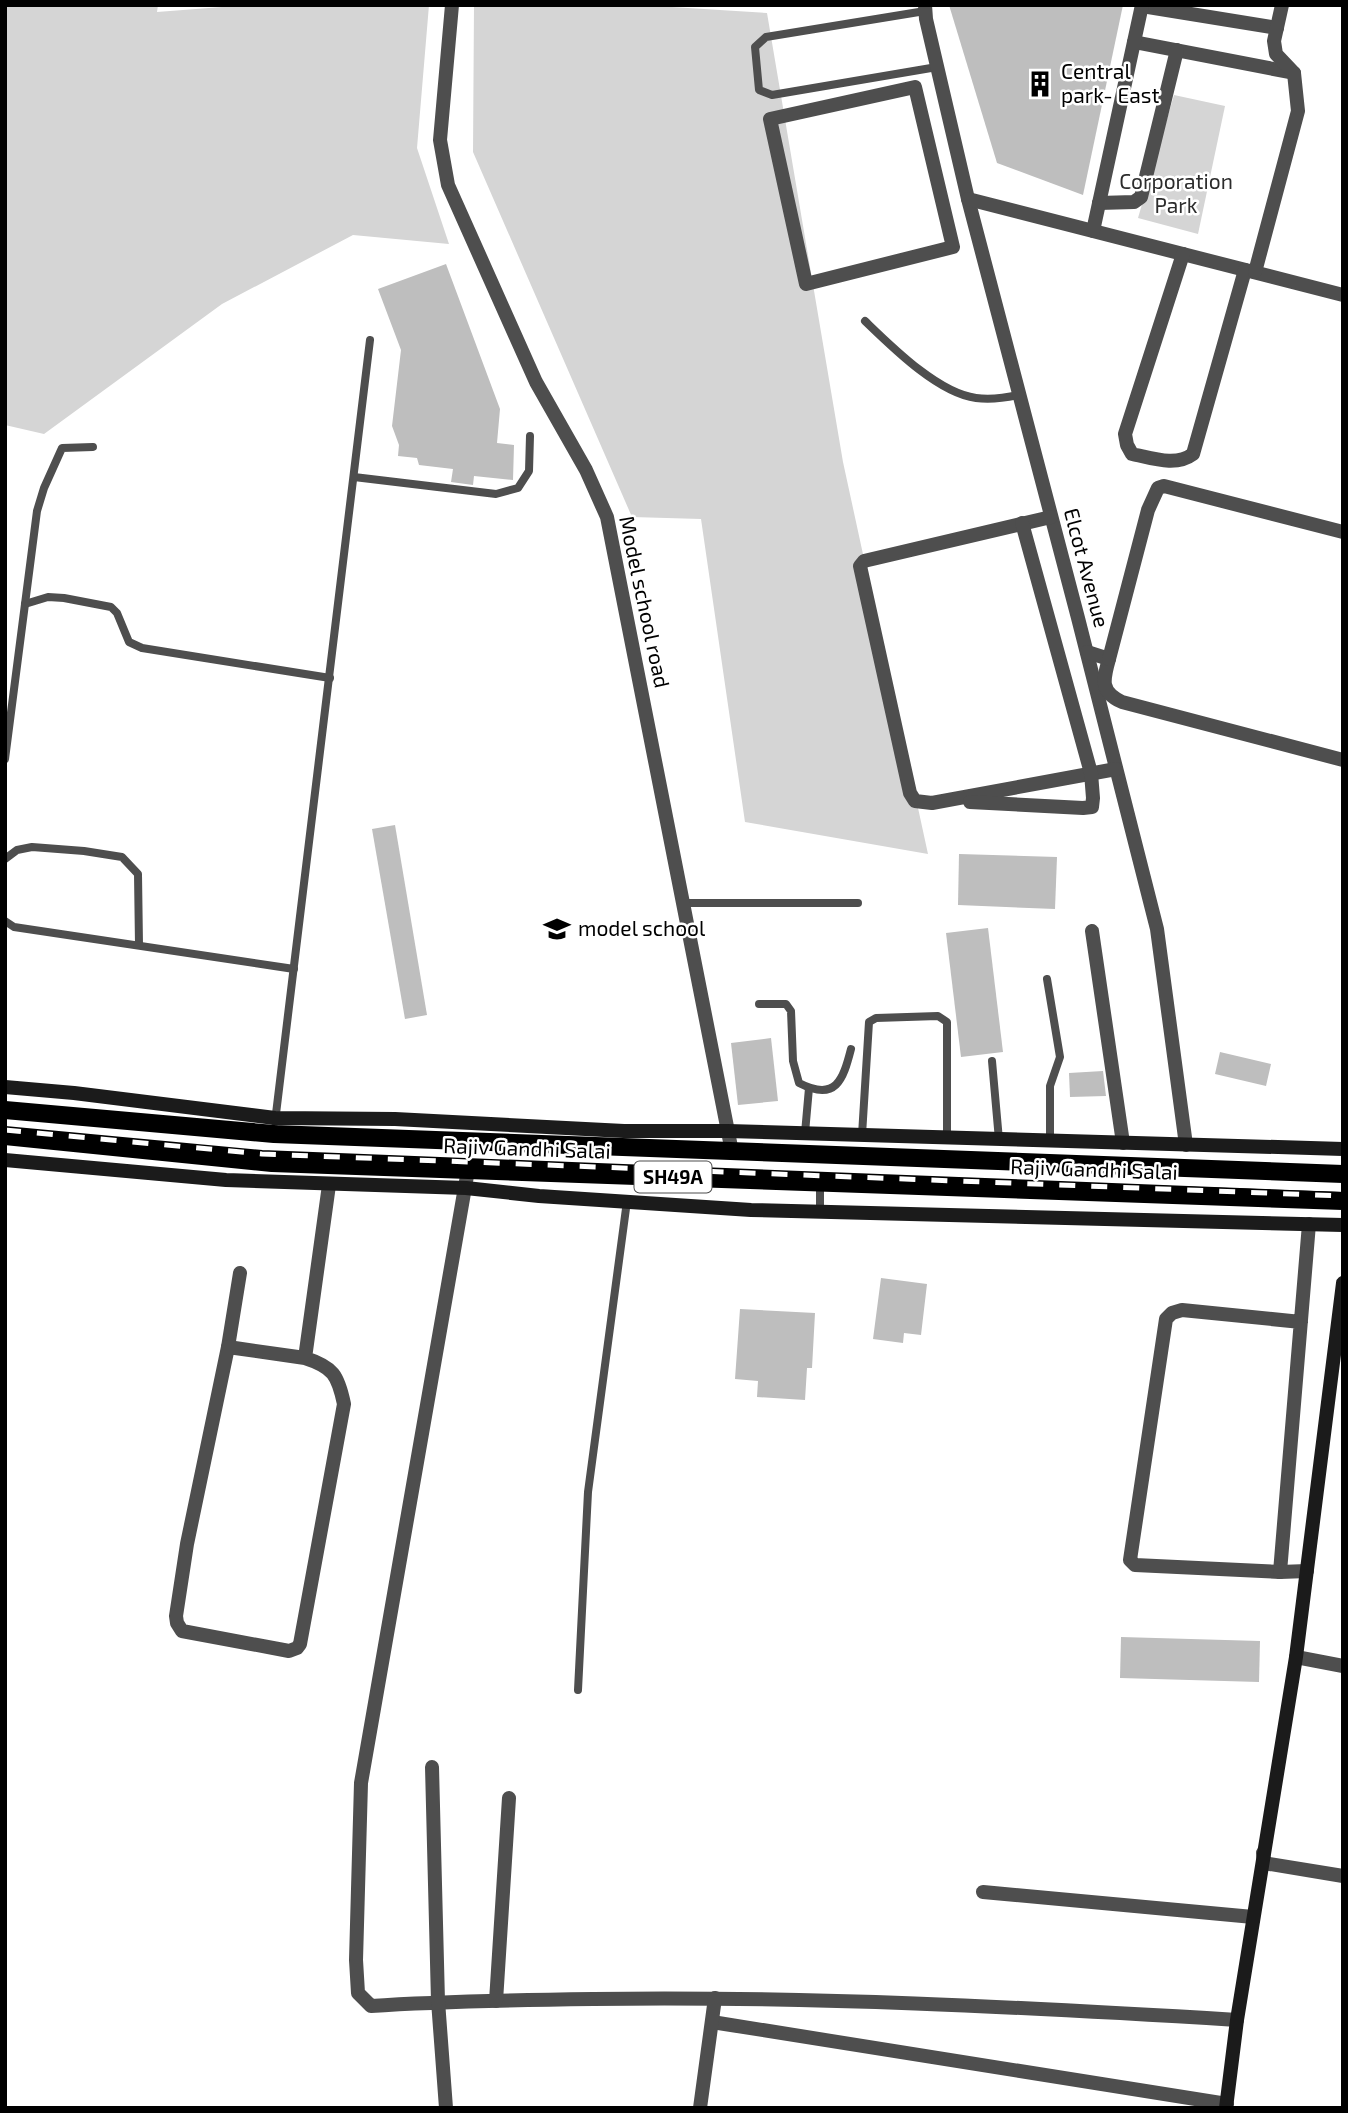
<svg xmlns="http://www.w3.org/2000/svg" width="1348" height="2113" font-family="'Exo 2',sans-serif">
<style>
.green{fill:#d5d5d5}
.building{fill:#bebebe}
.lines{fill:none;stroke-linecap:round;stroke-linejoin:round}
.lane{stroke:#4e4e4e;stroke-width:8}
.street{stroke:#4e4e4e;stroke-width:14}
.secondary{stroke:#1b1b1b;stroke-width:14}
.primary{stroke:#000;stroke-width:18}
.rail-casing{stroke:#000;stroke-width:8}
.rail{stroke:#fff;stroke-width:5;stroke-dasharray:16;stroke-linecap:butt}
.labels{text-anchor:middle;stroke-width:5;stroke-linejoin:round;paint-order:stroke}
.shield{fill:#fff;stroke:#4c4c4c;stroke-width:2}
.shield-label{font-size:19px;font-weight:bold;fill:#000}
.poi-label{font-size:21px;fill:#000;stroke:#fff;text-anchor:start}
.park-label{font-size:21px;fill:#2c2c2c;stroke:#fff}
.street-label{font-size:21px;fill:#000;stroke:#fff}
</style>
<rect width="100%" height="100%" fill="#fff"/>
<g class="green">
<polygon points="5,5 158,5 157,12 248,5 429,5 417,148 449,244 353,235 222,304 44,434 5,425"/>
<polygon points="474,5 640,5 767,13 843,462 928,854 745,822 701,519 632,517 473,152"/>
<polygon points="1174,95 1225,106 1198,234 1138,218"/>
</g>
<g class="building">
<polygon points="949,5 1123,5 1083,195 997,163"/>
<polygon points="446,264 500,409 497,443 514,445 513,480 474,476 473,485 451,482 453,469 419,465 417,458 398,456 399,445 392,426 401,350 378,289"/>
<polygon points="395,825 427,1015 405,1019 372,829"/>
<polygon points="959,854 1057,857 1055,909 958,905"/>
<polygon points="988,928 1003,1052 961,1057 946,933"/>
<polygon points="771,1038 778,1101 738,1105 731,1043"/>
<polygon points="1220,1052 1271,1064 1266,1086 1215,1074"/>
<polygon points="1103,1071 1106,1096 1070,1097 1069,1073"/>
<polygon points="881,1278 927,1284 921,1335 904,1333 903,1343 873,1339"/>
<polygon points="740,1309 815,1313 812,1368 807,1368 805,1400 757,1397 758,1381 735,1379"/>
<polygon points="1121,1637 1260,1641 1259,1682 1120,1678"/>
</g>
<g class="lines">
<g class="lane">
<polyline points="925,11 766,37 755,47 759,90 772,95 937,67"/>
<path d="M865 321C892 347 938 393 976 398 990 400 1005 398 1019 395"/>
<polyline points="354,477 496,494 518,488 529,471 530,436"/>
<polyline points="25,604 48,597 64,598 111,607 117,613 129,642 142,648 330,678"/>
<polyline points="5,759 37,511 44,488 62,448 93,447"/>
<polyline points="5,859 17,850 32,847 84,851 122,857 138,874 139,945"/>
<polyline points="683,903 858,903"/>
<polyline points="5,921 14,927 294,969"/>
<polyline points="1047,979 1060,1057 1050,1086 1050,1141"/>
<path d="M759 1004H786L791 1011 793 1061 799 1083C836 1102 843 1080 851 1049"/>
<polyline points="992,1061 999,1140"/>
<polyline points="275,1122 370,340"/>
<polyline points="805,1133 809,1088"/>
<polyline points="862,1135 869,1022 876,1018 938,1016 947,1022 947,1139"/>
<polyline points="820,1182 820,1213"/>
<polyline points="578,1690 588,1492 627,1201"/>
</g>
<g class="street">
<polyline points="452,5 440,140 448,185 536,382 586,470 607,517 732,1152"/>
<polyline points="925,5 926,19 968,199 1078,618 1157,929 1186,1145"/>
<polyline points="1142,6 1277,28"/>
<polyline points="1134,42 1294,73"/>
<polygon points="915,87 953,247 806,284 770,119"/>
<polyline points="968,199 1343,295"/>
<polyline points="1099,203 1134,202 1141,197 1177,50"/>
<polyline points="1093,231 1142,5"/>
<path d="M1183 254 1125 434 1127 445 1132 454C1152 458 1176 467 1193 454L1245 270"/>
<polyline points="1255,272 1298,111 1294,73 1276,54 1274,41 1282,5"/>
<polyline points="1051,517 864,561 860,566 910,793 915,801 932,803 1116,769"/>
<path d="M1087 652 1109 659C1103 680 1100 692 1122 702L1343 760"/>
<polyline points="1109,659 1148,510 1158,488 1164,486 1343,532"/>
<polyline points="970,802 1083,808 1092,807 1093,798 1091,773 1022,523"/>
<polyline points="1092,931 1123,1143"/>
<path d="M468 1170 361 1783 356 1960 358 1993 371 2006C445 2001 519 2000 593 1999 807 1996 1023 2007 1237 2020"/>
<polyline points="1301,1322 1182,1310 1172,1313 1166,1319 1130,1560 1135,1565 1280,1572 1309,1224"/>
<polyline points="228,1347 240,1273"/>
<path d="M305 1358 228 1347 187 1544 176 1616 177 1623 182 1631 289 1651 297 1648 300 1644 344 1404C338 1375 333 1367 305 1358L329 1185"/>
<polyline points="1280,1572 1307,1571"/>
<polyline points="1296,1657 1343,1666"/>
<polyline points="432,1767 438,2001 446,2108"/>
<polyline points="1263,1853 1264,1863 1343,1876"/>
<polyline points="983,1892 1253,1917"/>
<polyline points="496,2001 509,1798"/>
<polyline points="712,2022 1227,2104"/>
<polyline points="700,2108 715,1998"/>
</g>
<g class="secondary">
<polyline points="5,1087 74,1093 275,1118 395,1119 624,1131 728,1131 1343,1149"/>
<polyline points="5,1160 226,1180 466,1188 539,1196 751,1210 1343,1225"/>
<polyline points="1226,2108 1237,2020 1296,1657 1343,1283"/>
</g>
<g class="primary">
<polyline points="5,1110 274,1134 1343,1174"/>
<polyline points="5,1136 272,1163 1343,1201"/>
</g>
<g class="rail-casing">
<polyline id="rail" points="5,1130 262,1154 1343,1196"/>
</g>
<use href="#rail" class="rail"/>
</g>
<defs>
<g id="building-bare" transform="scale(2.1)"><path d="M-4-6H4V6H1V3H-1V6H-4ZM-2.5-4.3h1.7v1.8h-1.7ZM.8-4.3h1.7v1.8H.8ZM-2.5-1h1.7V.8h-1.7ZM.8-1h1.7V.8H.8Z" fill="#000" stroke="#fff" stroke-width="2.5" paint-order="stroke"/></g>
<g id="school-bare" transform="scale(2.1)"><path d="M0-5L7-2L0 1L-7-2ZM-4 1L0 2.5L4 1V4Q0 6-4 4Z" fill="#000" stroke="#fff" stroke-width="2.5" paint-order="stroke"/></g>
</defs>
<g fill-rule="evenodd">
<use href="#building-bare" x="1040" y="84"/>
<use href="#school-bare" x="557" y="929"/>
</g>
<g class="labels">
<rect class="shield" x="634.5" y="1161.5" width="77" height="31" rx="5"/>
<g class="shield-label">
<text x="673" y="1184">SH49A</text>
</g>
<g class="poi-label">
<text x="1061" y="79">Central<tspan x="1061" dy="24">park- East</tspan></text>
<text x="578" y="936">model school</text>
</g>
<g class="park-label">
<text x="1176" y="189">Corporation<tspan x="1176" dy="24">Park</tspan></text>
</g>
<g class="street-label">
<text transform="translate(1086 568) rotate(75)" y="7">Elcot Avenue</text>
<text transform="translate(644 602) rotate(78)" y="7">Model school road</text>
<text transform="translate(527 1149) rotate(2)" y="7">Rajiv Gandhi Salai</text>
<text transform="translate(1094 1170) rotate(2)" y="7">Rajiv Gandhi Salai</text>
</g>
</g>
<rect width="1348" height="2113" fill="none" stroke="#000000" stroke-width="14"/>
</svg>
